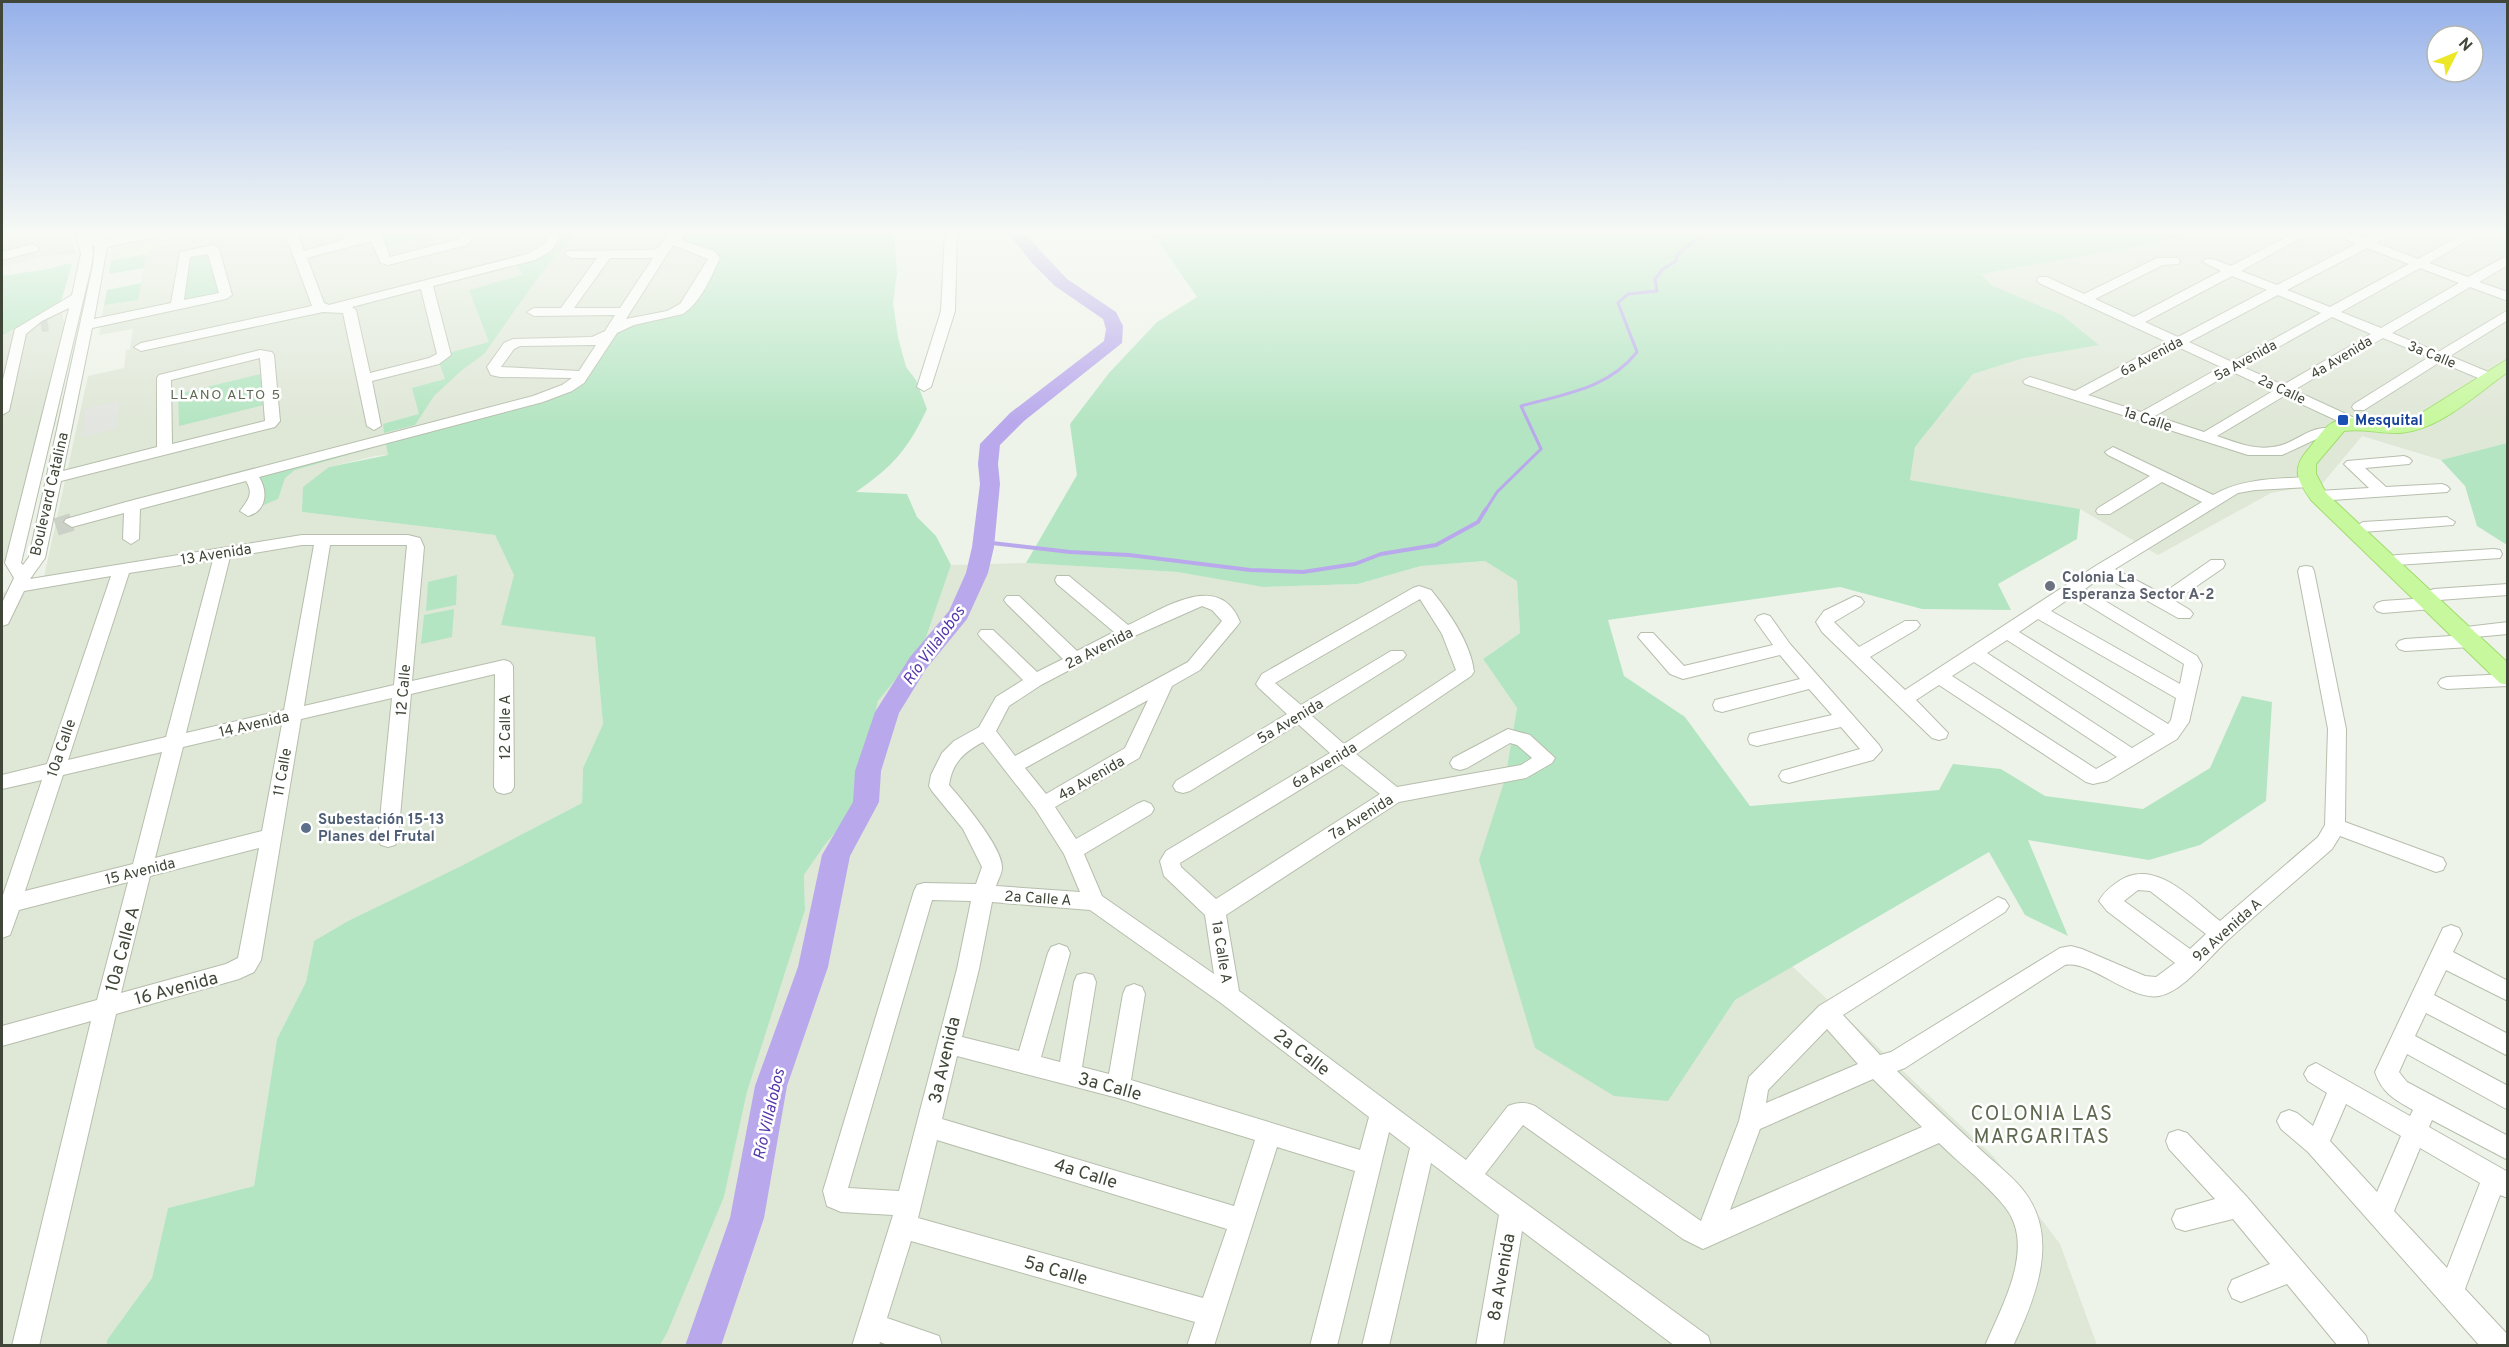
<svg xmlns="http://www.w3.org/2000/svg" width="2509" height="1347" font-family="Overpass,sans-serif">
<style>
.residential{fill:#dfe7d7}
.commercial{fill:#e7f4d6}
.green{fill:#b4e5c2}
.parking{fill:#e3e5e0}
.lines{fill:none;stroke-linecap:round;stroke-linejoin:round}
.stream-far1{stroke:#b9a9ec;stroke-width:3}
.stream{stroke:#b9a9ec;stroke-width:4}
.river{fill:#b9a9ec;fill-rule:evenodd}
.minor-tunnel-far1{stroke:#cbd1c6;stroke-width:14;stroke-dasharray:14 7;stroke-linecap:butt}
.minor-tunnel{stroke:#cbd1c6;stroke-width:18;stroke-dasharray:18 9;stroke-linecap:butt}
.minor-casing{stroke:#b6beac;stroke-width:2}
.major-casing{stroke:#a2dd6e;stroke-width:2}
.minor{fill:#fff;fill-rule:evenodd}
.major{fill:#c7f89d;fill-rule:evenodd}
.transit-dot{fill:#1a4fb4;stroke:#fff;stroke-width:2}
.worship-dot{fill:#6b7280;stroke:#fff;stroke-width:2}
.service-dot{fill:#5c6f8a;stroke:#fff;stroke-width:2}
.labels{text-anchor:middle;stroke-width:5;stroke-linejoin:round;paint-order:stroke}
.far-street-label{font-size:14px;fill:#404738;stroke:#fff}
.far-neighbourhood-label{font-size:14px;letter-spacing:1.5px;fill:#5e6950;stroke:#fff}
.street-label{font-size:15px;fill:#404738;stroke:#fff}
.transit-label{font-size:15px;font-weight:bold;fill:#164399;stroke:#fff;text-anchor:start}
.worship-label{font-size:15px;font-weight:bold;fill:#5b616d;stroke:#fff;text-anchor:start}
.service-label{font-size:15px;font-weight:bold;fill:#4e5e75;stroke:#fff;text-anchor:start}
.water-label{font-size:16px;font-style:italic;fill:#5537ac;stroke:#fff}
.near-street-label{font-size:18px;fill:#404738;stroke:#fff}
.near-neighbourhood-label{font-size:20px;letter-spacing:1.5px;fill:#5e6950;stroke:#fff}
</style>
<rect width="100%" height="100%" fill="#eef3e9"/>
<g class="residential">
<polygon points="2,233 68,233 76,254 44,256 2,267"/>
<polygon points="129,233 695,233 731,254 634,364 450,449 375,456 329,467 302,512 495,535 515,575 502,625 595,637 603,724 583,768 582,803 463,865 346,922 314,941 306,982 277,1039 254,1186 168,1208 152,1278 107,1340 107,1345 2,1346 2,593 44,577 88,376 124,368 126,350 130,349 133,329 99,335 104,305 138,299 146,255 111,261 112,247 130,242"/>
<polygon points="2191,233 2507,233 2507,443 2441,460 2362,436 2322,484 2271,493 2158,555 2080,509 1910,480 1915,447 1973,374 2024,358 2062,315 1993,286 1981,274 2133,247"/>
<polygon points="61,301 64,323 6,562 2,563 2,336"/>
<polygon points="1486,561 1517,581 1520,633 1483,659 1517,708 1505,779 1667,1101 1735,1000 1792,966 1994,1157 2060,1244 2097,1345 660,1346 724,1197 747,1092 805,910 804,875 824,846 853,811 878,701 923,646 951,565 1026,563 1177,572 1263,587 1358,584 1421,566"/>
</g>
<polygon class="commercial" points="171,233 175,233 178,242 149,249 148,254 115,260 113,252 172,238"/>
<g class="green">
<polygon points="380,233 440,233 387,246"/>
<polygon points="556,233 576,233 542,272 484,354 462,370 434,396 415,425 384,433 383,424 419,414 412,388 445,379 439,362 448,357 452,352 489,342 469,290 523,275 516,263 551,249 558,241"/>
<path d="M680 233H894L897 273 893 303 898 337 906 367 916 380 927 409C907 451 893 466 856 492L907 494 917 517 936 536 951 565 923 646 878 701 853 811 824 846 804 875 805 910 747 1092 724 1197 667 1333 660 1345 107 1346V1340L152 1278 168 1208 254 1186 277 1039 306 982 314 941 346 922 463 865 582 803 583 768 603 724 595 637 501 625 514 575 495 535 302 512 303 487 329 467 388 455 386 444 295 470 285 478 278 499 259 507 264 490 260 476 538 403 572 391 622 328 683 311 720 256 681 241Z"/>
<polygon points="1143,233 2191,233 2133,247 1981,274 1993,286 2062,315 2099,345 2024,358 1973,374 1915,447 1910,480 2080,509 2077,539 1998,584 2011,610 1922,609 1840,587 1608,620 1624,676 1685,717 1750,806 1939,790 1953,764 2001,769 2045,796 2143,809 2210,768 2242,696 2272,702 2266,801 2200,845 2149,860 2028,840 2068,936 2025,915 1989,852 1735,1000 1668,1101 1614,1096 1535,1048 1479,860 1505,779 1517,708 1483,659 1520,633 1517,581 1485,561 1421,566 1358,584 1263,587 1177,572 1026,563 1077,475 1070,424 1109,373 1157,322 1197,297 1156,238"/>
<polygon points="146,254 144,268 109,274 111,261"/>
<polygon points="207,254 218,292 215,295 185,300 188,258"/>
<polygon points="69,263 72,265 61,301 2,336 2,276 49,269"/>
<polygon points="141,283 138,300 104,305 107,290"/>
<polygon points="260,374 264,405 179,426 178,394"/>
<polygon points="2507,443 2508,443 2507,545 2477,526 2465,486 2441,460"/>
<polygon points="457,575 456,605 426,611 428,582"/>
<polygon points="454,609 452,637 421,644 424,615"/>
</g>
<g class="parking">
<polygon points="171,233 172,238 121,250 121,257 111,261 111,248 117,245"/>
<polygon points="119,401 117,429 81,437 85,409"/>
</g>
<g class="lines">
<path class="stream-far1" d="M1485 511 1497 492 1541 449 1521 406C1564 394 1608 389 1637 352L1618 303 1628 294 1657 291 1655 279 1663 269 1676 261 1677 255 1694 241 1712 233"/>
<polyline class="stream" points="983,542 1070,552 1129,555 1250,570 1303,572 1355,564 1381,554 1436,545 1478,522 1486,509"/>
<polygon class="river" points="1008,233 1024,233 1067,279 1116,312 1123,326 1122,343 1024,421 1000,445 998,464 1000,484 994,547 988,573 967,619 926,669 899,713 881,771 879,802 850,856 828,967 787,1086 764,1218 721,1346 685,1346 730,1218 755,1086 798,967 822,855 853,802 855,771 875,712 910,657 949,611 966,573 972,547 980,484 978,464 980,444 1010,413 1104,341 1106,329 1103,319 1055,286 1031,262"/>
<polyline class="minor-tunnel-far1" points="41,325 48,324"/>
<polyline class="minor-tunnel" points="56,527 72,522"/>
<g class="minor-casing">
<g id="minor">
<path d="M76 233H88L89 237H93L92 233H104L106 240 138 233H161L159 236 107 247 94 319 171 303 180 252 213 245 219 249 232 295 226 299 92 328 63 471 157 447V378L159 375 260 350 272 352 274 355 280 421 275 427 61 481 45 558 30 579 302 535H408L420 538 424 547 412 681 504 660 510 662 513 666 514 787 511 792 504 794 497 792 494 787 495 674 411 694 398 839 395 845 388 847 381 845 378 839 392 698 301 719 261 960 254 972 239 979 116 1014 39 1346H12L91 1021 2 1046V1026L97 1000 128 882 19 910 10 935 2 938V898L42 780 2 789V775L47 764 111 576 24 591 8 624 2 626V603L14 578 5 563 69 308 42 321 26 334 9 411 2 415V384L15 329 72 295 81 254ZM91 244 95 247 93 265 29 557 23 565 21 563 91 267 93 254ZM208 254 219 293 184 300 190 257ZM260 358 265 421 172 444 171 380ZM302 545H314L284 710 186 733 230 557ZM330 545H407L394 685 304 706ZM213 560 166 737 68 760 129 573ZM282 724 262 831 155 858 183 747ZM162 752 133 864 25 891 63 775ZM259 848 238 958 226 964 121 993 150 876Z"/>
<path d="M285 233H297L304 251 367 233H380L390 257 459 239 460 238 458 233H470L473 239 467 245 388 265 381 263 371 241 307 258 324 303 329 305 527 254 543 245 547 239 544 233H556L559 239 551 251 535 260 433 286 451 355 439 364 372 381 381 426 374 430 367 426 343 313 323 312 141 351 134 347 141 343 312 306ZM421 289 437 354 429 358 370 373 356 310 352 307Z"/>
<path d="M669 233H681L683 241 714 251 720 258C711 277 701 302 683 314L634 325 617 333 584 383 572 391 543 402 259 477C268 491 267 511 248 516L240 511C248 500 254 494 246 481L140 509 139 539 131 544 123 539 124 513 72 527 64 522 66 519 126 502 533 396 562 385 572 378 500 377 491 375 487 367 504 343 513 339 592 337 605 331 615 315 534 316 527 312 534 308H561L597 258H571L565 254 567 251 652 250 660 247ZM673 245 708 259 680 304 667 311 626 319ZM610 258H653L620 308H574ZM596 345 579 371 501 367 514 349 520 346Z"/>
<polygon points="945,233 957,233 955,311 931,387 924,391 917,387 941,311"/>
<path d="M2294 233H2309L2241 271 2277 285 2356 244 2333 233H2350L2366 239 2377 233H2392L2376 243 2418 259 2465 233H2480L2429 263 2468 277 2508 255V265L2479 282 2508 292V301L2470 287 2392 333 2438 352 2508 310V320L2450 356 2493 374 2495 377 2493 380H2483L2440 362 2364 410H2354L2352 407 2354 404 2429 357 2383 338 2294 390 2361 421 2363 424 2361 427H2351L2284 396 2217 436C2235 442 2253 450 2272 447 2297 445 2309 422 2338 429L2340 432 2333 436H2323L2282 455H2248L2025 384 2023 381 2030 377 2075 391 2167 342 2039 283 2037 280 2039 277H2047L2084 294 2157 258H2178L2180 261 2178 264 2163 265 2095 299 2134 317 2221 271 2203 262 2205 259H2213L2231 266ZM2367 248 2409 264 2330 307 2287 290ZM2420 268 2459 283 2381 328 2341 312ZM2232 276 2267 290 2178 337 2145 322ZM2278 295 2321 313 2232 362 2189 342ZM2332 317 2371 334 2283 385 2243 367ZM2178 347 2221 367 2141 412 2088 395ZM2233 372 2273 391 2204 432 2155 416Z"/>
<polygon points="33,244 39,248 37,251 2,260 2,252"/>
<path d="M2113 447 2213 495C2243 478 2276 479 2310 477L2318 482 2310 487 2255 490 2238 493 2115 569 2162 594 2211 560H2223L2225 564 2223 568 2175 601 2190 610 2193 614 2190 618H2178L2103 576 2085 589 2197 656 2202 665 2189 722 2177 739 2107 781 2093 784 2086 782 1939 685 1916 700 1948 733 1946 738 1939 740 1932 738 1822 632 1816 622 1824 611 1855 596 1861 598 1864 602 1861 606 1834 622 1859 647 1905 621H1917L1920 625 1917 629 1870 657 1905 690 2097 565 2202 502 2162 482 2110 514H2098L2096 511 2098 508 2150 476 2108 455 2105 452ZM2073 596 2184 664 2180 684 2051 611ZM2038 619 2176 698 2171 720 2168 724 2019 632ZM2007 640 2155 734 2132 748 1987 653ZM1974 662 2117 757 2096 769 1952 676Z"/>
<polygon points="2404,456 2409,458 2412,461 2409,464 2365,468 2386,487 2442,484 2447,486 2450,489 2447,492 2318,501 2310,496 2318,491 2369,488 2347,467 2344,464 2347,461"/>
<polygon points="2447,517 2455,522 2453,525 2363,532 2355,527 2363,522"/>
<polygon points="2494,549 2500,550 2502,554 2500,558 2397,565 2391,564 2389,560 2391,556 2397,555"/>
<path d="M2306 566 2312 567 2314 571 2346 729 2345 822 2443 858 2446 864 2443 870 2436 872 2340 836 2332 849C2298 879 2263 908 2229 939 2211 955 2183 992 2159 996 2130 1001 2091 960 2065 965L1905 1068 1897 1071C1926 1099 1954 1125 1983 1152 1996 1164 2012 1176 2023 1190 2061 1237 2035 1299 2013 1346H1985C2001 1307 2037 1247 2005 1207 1987 1184 1960 1164 1939 1143L1703 1249 1683 1239 1523 1125 1485 1174 1708 1336 1711 1346H1675L1522 1231 1503 1346H1476L1499 1215 1431 1163 1389 1346H1362L1410 1148 1389 1132 1337 1346H1310L1355 1171 1277 1147 1214 1346H1187L1195 1322 911 1241 887 1318 939 1336 942 1346H890L880 1342 879 1346H852L893 1215 841 1212 827 1206 823 1191 914 891 917 885 924 883 976 884 982 867 963 829 932 791 929 786 931 775 942 753 954 741 979 727 996 697 1023 680 981 638 978 634 981 630H993L1037 672 1063 659 1007 604 1004 600 1007 596H1019L1077 651 1114 632 1057 584 1055 580 1057 576H1069L1128 625C1162 610 1219 569 1240 622L1237 626 1200 670 1172 686 1139 758 1055 807 1076 839 1137 804 1144 801 1151 804 1154 809 1151 814 1084 854 1102 896 1214 974 1205 915 1164 876 1160 861 1166 851 1330 753 1298 724 1190 791 1183 793 1176 791 1173 786 1176 781 1287 714 1259 688 1256 684 1262 674 1413 588 1419 586 1431 590C1449 612 1471 644 1474 672L1471 676 1356 754 1397 787 1521 765 1532 758 1517 745 1510 743 1467 768 1460 770 1453 768 1450 763 1453 758 1508 729 1530 735 1555 758 1552 763 1526 778 1399 802 1226 915 1239 991 1466 1160 1508 1106C1518 1102 1525 1102 1535 1106L1701 1221 1739 1121 1749 1077 1819 1006 1998 897 2005 900 2009 906 2005 912 1843 1015 1880 1055 1891 1052 2060 948 2071 946 2082 949 2145 976 2156 977 2175 963 2107 911 2099 901C2104 892 2110 887 2119 881 2155 857 2193 900 2220 921L2318 837 2325 825 2328 729 2298 571 2300 567ZM1420 599 1442 634 1456 670 1344 744 1312 716 1403 659 1406 655 1403 651H1391L1301 705 1275 683ZM1202 606 1212 610 1222 621 1188 662 1015 756 996 731 1009 706 1041 685 1132 637ZM1148 700 1125 748 1046 794 1025 768ZM983 742 1036 810 1064 854 1080 892 996 886C998 880 1002 873 1002 868 1003 848 962 800 949 785 952 763 964 752 983 742ZM1342 764 1380 794 1216 899 1181 867 1180 863ZM2138 890 2150 891 2206 934 2190 949 2124 901ZM932 900 971 901 957 969 899 1191 848 1188ZM992 902 1090 910 1221 1003 1369 1117 1360 1150 1131 1080 1145 994 1142 987 1134 984 1126 987 1123 994 1109 1074 1082 1067 1096 982 1093 975 1085 973 1077 975 1074 982 1060 1062 1041 1057 1070 953 1067 947 1059 944 1051 947 1048 953 1019 1051 962 1037 979 969ZM1827 1029 1858 1064 1766 1103 1768 1090ZM957 1056 1118 1098 1255 1140 1234 1206 942 1119ZM1873 1079 1922 1127 1730 1210 1760 1129ZM937 1140 1227 1229 1203 1298 918 1218Z"/>
<polygon points="2508,584 2508,595 2439,600 2441,603 2438,607 2432,609 2383,613 2377,611 2374,607 2377,603 2383,601 2427,598 2426,595 2428,591 2434,589"/>
<polygon points="1764,614 1770,616 1790,644 1879,745 1882,750 1873,760 1789,783 1782,781 1779,776 1782,771 1860,749 1841,727 1757,746 1750,744 1748,739 1750,734 1832,715 1809,689 1722,712 1715,710 1713,705 1715,700 1800,679 1780,655 1683,679 1670,674 1638,637 1641,633 1653,633 1684,666 1773,645 1755,620 1758,616"/>
<polygon points="2508,622 2508,634 2475,637 2479,641 2476,645 2470,647 2405,651 2399,649 2396,645 2399,641 2405,639 2466,635 2463,631 2466,627"/>
<polygon points="2508,674 2508,686 2447,689 2441,687 2438,683 2441,679 2447,677"/>
<path d="M2451 925 2459 928 2462 934 2453 952 2508 981V1001L2446 970 2434 995 2508 1034V1056L2426 1013 2415 1036 2508 1086V1110L2407 1054 2399 1072 2407 1082 2508 1136V1160L2432 1120 2429 1127 2508 1172V1198L2500 1195 2465 1289 2508 1335V1346H2480L2308 1152 2281 1129 2277 1121 2281 1113 2289 1110 2297 1113 2313 1126 2327 1093 2308 1081 2304 1074 2308 1067 2316 1063 2410 1116 2413 1110C2394 1099 2382 1093 2375 1072L2443 928ZM2346 1104 2401 1136 2377 1192 2330 1141ZM2420 1148 2480 1183 2447 1268 2394 1211Z"/>
<polygon points="2178,1130 2187,1133 2247,1197 2366,1336 2369,1346 2338,1346 2287,1284 2241,1302 2232,1298 2228,1289 2232,1280 2270,1264 2233,1219 2185,1231 2176,1228 2172,1219 2176,1210 2215,1199 2169,1149 2166,1141 2169,1133"/>
</g>
</g>
<g class="major-casing">
<path id="major" d="M2508 359V372C2476 394 2440 430 2400 433 2381 434 2363 428 2344 431L2316 464V474L2326 493 2508 663V685L2500 683 2311 500C2298 481 2291 470 2307 451 2314 443 2323 428 2332 423 2357 410 2387 427 2412 419Z"/>
</g>
<use href="#minor" class="minor"/>
<use href="#major" class="major"/>
</g>
<linearGradient id="sky" x2="0" y2="1"><stop stop-color="#95b0ea"/><stop offset="0.55" stop-color="#f7faf5"/><stop offset="1" stop-color="#f7faf5" stop-opacity="0"/></linearGradient>
<rect width="2509" height="422" fill="url(#sky)"/>
<rect class="transit-dot" x="2337" y="414" width="12" height="12" rx="3"/>
<circle class="worship-dot" cx="2050" cy="586" r="6"/>
<circle class="service-dot" cx="306" cy="828" r="6"/>
<g class="labels">
<g class="far-street-label">
<text transform="translate(2432 354) rotate(22)" y="5">3a Calle</text>
<text transform="translate(2151 356) rotate(-28)" y="5">6a Avenida</text>
<text transform="translate(2341 357) rotate(-31)" y="5">4a Avenida</text>
<text transform="translate(2245 360) rotate(-29)" y="5">5a Avenida</text>
<text transform="translate(2282 389) rotate(25)" y="5">2a Calle</text>
</g>
<g class="far-neighbourhood-label">
<text x="226" y="399">LLANO ALTO 5</text>
</g>
<g class="street-label">
<text transform="translate(2148 419) rotate(18)" y="5">1a Calle</text>
<text transform="translate(49 494) rotate(-77)" y="5">Boulevard Catalina</text>
<text transform="translate(216 554) rotate(-9)" y="5">13 Avenida</text>
<text transform="translate(1099 648) rotate(-27)" y="5">2a Avenida</text>
<text transform="translate(403 690) rotate(-85)" y="5">12 Calle</text>
<text transform="translate(1290 721) rotate(-31)" y="5">5a Avenida</text>
<text transform="translate(254 724) rotate(-13)" y="5">14 Avenida</text>
<text transform="translate(505 727) rotate(-90)" y="5">12 Calle A</text>
<text transform="translate(61 748) rotate(-71)" y="5">10a Calle</text>
<text transform="translate(1324 765) rotate(-32)" y="5">6a Avenida</text>
<text transform="translate(282 772) rotate(-80)" y="5">11 Calle</text>
<text transform="translate(1091 778) rotate(-30)" y="5">4a Avenida</text>
<text transform="translate(1361 817) rotate(-32)" y="5">7a Avenida</text>
<text transform="translate(140 871) rotate(-14)" y="5">15 Avenida</text>
<text transform="translate(1038 898) rotate(4)" y="5">2a Calle A</text>
<text transform="translate(2227 930) rotate(-42)" y="5">9a Avenida A</text>
<text transform="translate(1222 952) rotate(81)" y="5">1a Calle A</text>
</g>
<g class="transit-label">
<text x="2355" y="425">Mesquital</text>
</g>
<g class="worship-label">
<text x="2062" y="582">Colonia La<tspan x="2062" dy="17">Esperanza Sector A-2</tspan></text>
</g>
<g class="service-label">
<text x="318" y="824">Subestación 15-13<tspan x="318" dy="17">Planes del Frutal</tspan></text>
</g>
<g class="water-label">
<text transform="translate(933 645) rotate(-54)" y="6">Río Villalobos</text>
<text transform="translate(768 1114) rotate(-77)" y="6">Río Villalobos</text>
</g>
<g class="near-street-label">
<text transform="translate(122 949) rotate(-75)" y="6">10a Calle A</text>
<text transform="translate(176 988) rotate(-15)" y="6">16 Avenida</text>
<text transform="translate(1302 1052) rotate(37)" y="6">2a Calle</text>
<text transform="translate(944 1060) rotate(-77)" y="6">3a Avenida</text>
<text transform="translate(1110 1086) rotate(15)" y="6">3a Calle</text>
<text transform="translate(1086 1173) rotate(17)" y="6">4a Calle</text>
<text transform="translate(1056 1270) rotate(16)" y="6">5a Calle</text>
<text transform="translate(1501 1277) rotate(-80)" y="6">8a Avenida</text>
</g>
<g class="near-neighbourhood-label">
<text x="2042" y="1120">COLONIA LAS<tspan x="2042" dy="23">MARGARITAS</tspan></text>
</g>
</g>
<rect width="2509" height="1347" fill="none" stroke="#404738" stroke-width="6"/>
<g transform="translate(2455 54) rotate(47)"><circle r="28" fill="#ffffff" stroke="#b3b5af" stroke-width="1.5"/>
<path d="M0-4.5L10 22L0 15L-10 22Z" fill="#ece827"/>
<text y="-9" font-size="16" font-weight="bold" text-anchor="middle" fill="#404738">N</text>
</g>
</svg>
